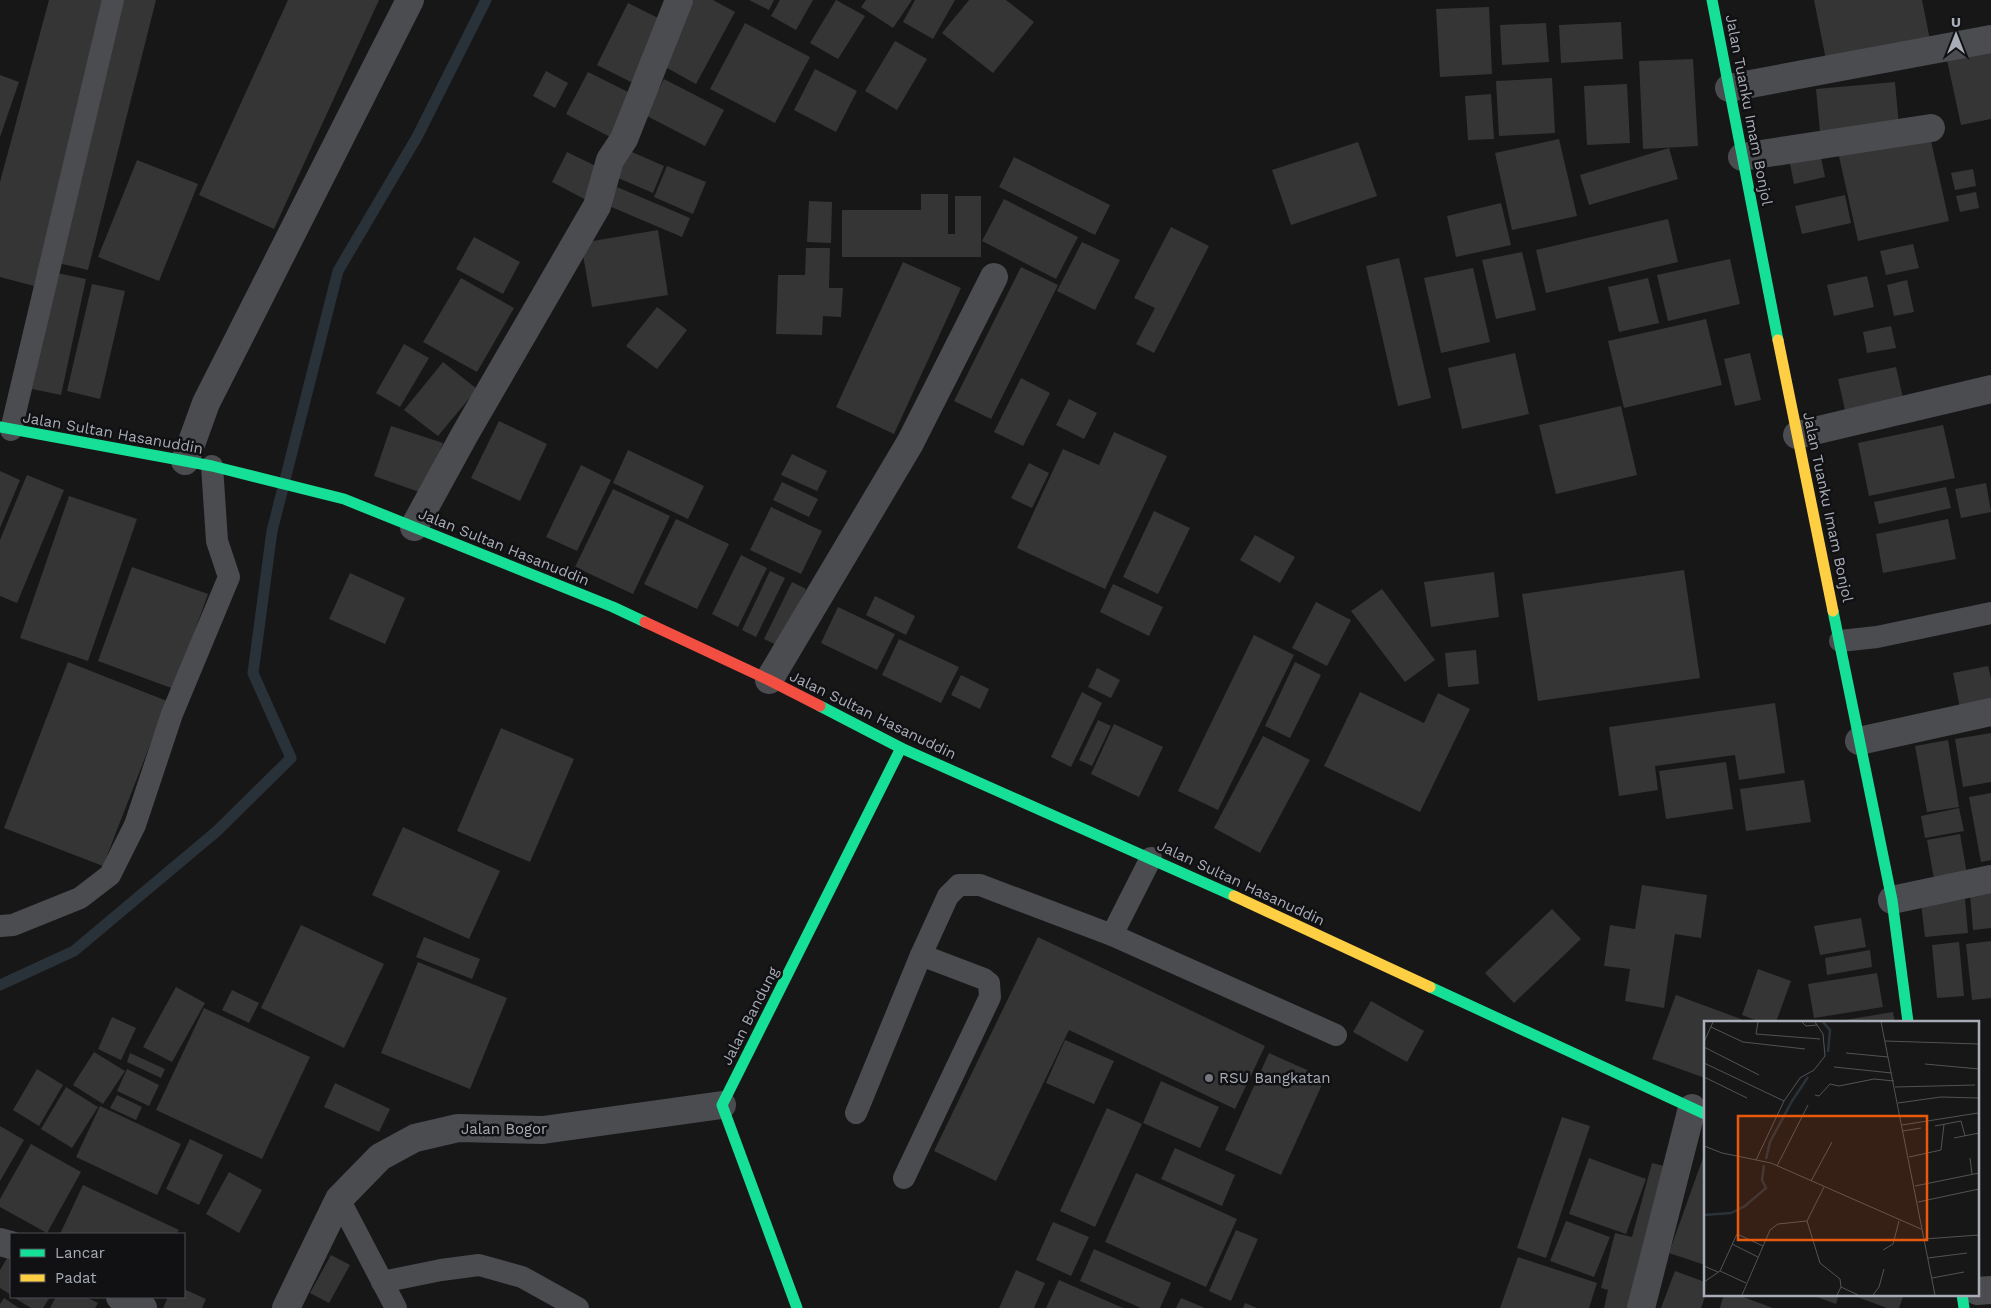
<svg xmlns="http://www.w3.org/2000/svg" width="1991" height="1308" font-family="'Work Sans',sans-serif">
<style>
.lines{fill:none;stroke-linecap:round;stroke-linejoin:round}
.stream{stroke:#2a3239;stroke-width:11}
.building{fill:#353536}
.lane{stroke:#4b4c50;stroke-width:22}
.street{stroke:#4b4c50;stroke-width:28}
.fast{stroke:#16e098;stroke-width:11}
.slow{stroke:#ffcf43;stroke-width:11}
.jam{stroke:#f24e42;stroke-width:11}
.poi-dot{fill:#757880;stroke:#111113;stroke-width:2}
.labels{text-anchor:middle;stroke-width:5;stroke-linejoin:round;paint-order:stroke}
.street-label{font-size:15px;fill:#a8adb8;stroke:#111113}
.poi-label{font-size:15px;fill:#a8adb8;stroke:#111113;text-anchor:start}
.inset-river{fill:none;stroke:#2a3239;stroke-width:2.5}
.inset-road{fill:none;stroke:#515357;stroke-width:1}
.view{fill:#e8590c;fill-opacity:0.15;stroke:#e8590c;stroke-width:2.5}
.inset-edge{fill:none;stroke:#a8adb8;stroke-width:2.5}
</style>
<rect width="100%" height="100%" fill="#171717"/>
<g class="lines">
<polyline class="stream" points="0,985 74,951 217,831 291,758 253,673 272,531 338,271 417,137 486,0"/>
</g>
<g class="building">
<polygon points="49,0 111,0 34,286 0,277 0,182"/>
<polygon points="121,0 156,0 88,270 54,262"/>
<polygon points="288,0 379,0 274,229 199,195"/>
<polygon points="692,0 713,0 735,12 696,84 658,63"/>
<polygon points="749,0 774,0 769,10"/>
<polygon points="780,0 813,0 796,30 771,16"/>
<polygon points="836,0 865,16 838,59 810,43"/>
<polygon points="866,0 912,0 893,28 861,7"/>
<polygon points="915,0 955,0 933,39 903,22"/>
<polygon points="969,0 1006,0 1034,22 993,73 942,33"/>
<polygon points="1814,0 1922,0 1930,40 1826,60"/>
<polygon points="628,3 666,22 635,84 597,65"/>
<polygon points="1489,7 1492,74 1440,77 1436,9"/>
<polygon points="1621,22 1623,59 1561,63 1559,25"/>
<polygon points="745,23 810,57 775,123 710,89"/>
<polygon points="1546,23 1549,62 1502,65 1500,25"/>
<polygon points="895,41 927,59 897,110 865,91"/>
<polygon points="1991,51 1991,119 1961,125 1947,60"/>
<polygon points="1693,59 1698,146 1643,149 1639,61"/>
<polygon points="815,69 857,91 836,132 794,110"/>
<polygon points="546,71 568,83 555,108 533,96"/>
<polygon points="588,72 636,96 614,139 566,114"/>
<polygon points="0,75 19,82 0,137"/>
<polygon points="1552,78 1555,133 1499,136 1496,81"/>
<polygon points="664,79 724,110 705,146 645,115"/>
<polygon points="1895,82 1899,126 1820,132 1816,89"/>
<polygon points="1627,84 1630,143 1587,145 1584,86"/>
<polygon points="1491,94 1494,139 1468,140 1465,96"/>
<polygon points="1929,132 1949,221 1858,241 1838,152"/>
<polygon points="1559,139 1577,216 1512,230 1495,153"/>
<polygon points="1358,142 1377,196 1291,225 1272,170"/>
<polygon points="623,148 664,166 653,193 611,175"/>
<polygon points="1669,148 1678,179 1589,205 1580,175"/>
<polygon points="567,152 606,171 590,202 552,182"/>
<polygon points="1820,152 1825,177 1794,184 1789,159"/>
<polygon points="1014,157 1110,205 1095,235 999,187"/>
<polygon points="137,160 198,184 159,281 98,257"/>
<polygon points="667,166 706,182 693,214 654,197"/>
<polygon points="1973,169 1976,186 1955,190 1951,173"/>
<polygon points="617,187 690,218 682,237 609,206"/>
<polygon points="1976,192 1979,208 1960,212 1956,196"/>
<polygon points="921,194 948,194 948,234 955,234 955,196 981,196 981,257 842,257 842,210 921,210"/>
<polygon points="1845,195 1851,223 1802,234 1795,206"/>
<polygon points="1004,199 1078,237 1056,279 982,241"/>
<polygon points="809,201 832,202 831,243 807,242"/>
<polygon points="1501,203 1511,245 1456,257 1447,216"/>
<polygon points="1668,219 1678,262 1546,293 1536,250"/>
<polygon points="1171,227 1209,246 1154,353 1136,344 1155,308 1134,298"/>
<polygon points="658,230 668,295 592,307 581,243"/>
<polygon points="474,237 520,262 503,294 456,269"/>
<polygon points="1082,242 1120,260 1095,310 1057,291"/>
<polygon points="1913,244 1919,268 1886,275 1880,251"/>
<polygon points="806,248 830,248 829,288 843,288 841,317 823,316 822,335 776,334 778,275 805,275"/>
<polygon points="1522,252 1536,310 1496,319 1482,260"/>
<polygon points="1399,258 1431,398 1398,406 1366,266"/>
<polygon points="1730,259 1740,304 1668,321 1657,275"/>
<polygon points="903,262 961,288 894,434 836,407"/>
<polygon points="1021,267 1058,285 991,419 954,401"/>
<polygon points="1473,268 1490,342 1441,353 1424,278"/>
<polygon points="57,273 86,279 61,395 32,389"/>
<polygon points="1867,276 1874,307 1834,316 1827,285"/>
<polygon points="461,278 514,308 477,372 423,342"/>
<polygon points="1648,278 1659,323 1619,332 1608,287"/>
<polygon points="1907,280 1914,312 1894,316 1887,285"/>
<polygon points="92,284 125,291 100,399 67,391"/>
<polygon points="657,307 687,330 657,369 626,346"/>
<polygon points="1706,319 1722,385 1624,408 1608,341"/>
<polygon points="1891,326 1896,348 1867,353 1863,332"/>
<polygon points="404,344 429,358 400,407 376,393"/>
<polygon points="1515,353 1529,414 1462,429 1448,368"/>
<polygon points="1750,353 1761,400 1735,406 1724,359"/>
<polygon points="443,362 477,389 438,436 404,410"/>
<polygon points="1896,367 1903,398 1845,410 1838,379"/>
<polygon points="1021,378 1050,393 1023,446 994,432"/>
<polygon points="1069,399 1097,413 1084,439 1056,425"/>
<polygon points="1621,406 1637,475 1556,494 1539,425"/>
<polygon points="499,421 547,444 520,501 471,478"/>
<polygon points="1943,425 1955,478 1869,496 1858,443"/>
<polygon points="391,426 443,443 425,494 374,476"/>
<polygon points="1114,432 1167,456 1105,589 1017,548 1063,449 1099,465"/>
<polygon points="628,450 704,486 688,519 613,483"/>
<polygon points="792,454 827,471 817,491 781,475"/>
<polygon points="1029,463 1049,473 1032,508 1011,498"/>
<polygon points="581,465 611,480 577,551 546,537"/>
<polygon points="0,471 20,480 0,528"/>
<polygon points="27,475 64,490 17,603 0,596 0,540"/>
<polygon points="782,482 818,499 809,517 773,500"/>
<polygon points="1986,483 1991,512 1961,518 1955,489"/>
<polygon points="1946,487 1951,508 1879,524 1874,502"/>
<polygon points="613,489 670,516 633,594 575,567"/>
<polygon points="69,496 137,519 88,661 20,638"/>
<polygon points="771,507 822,531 801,574 750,550"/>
<polygon points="1154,511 1190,528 1158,594 1123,577"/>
<polygon points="676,519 729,544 697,609 644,584"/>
<polygon points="1948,519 1956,559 1883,573 1876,534"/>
<polygon points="1255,535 1295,557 1280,583 1240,560"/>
<polygon points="741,555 767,568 738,627 712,614"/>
<polygon points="132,567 208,594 174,689 98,661"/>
<polygon points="1684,570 1700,678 1538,701 1522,594"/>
<polygon points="770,571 785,578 756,637 742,630"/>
<polygon points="1494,572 1499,617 1431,627 1424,582"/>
<polygon points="350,573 405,598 385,644 329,619"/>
<polygon points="792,582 806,589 779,646 764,639"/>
<polygon points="1113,584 1163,607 1149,636 1100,612"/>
<polygon points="1382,589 1435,660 1405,682 1351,611"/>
<polygon points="875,596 915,616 906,635 866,615"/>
<polygon points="1316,602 1351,620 1327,666 1292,648"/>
<polygon points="838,607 895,634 877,670 821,643"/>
<polygon points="1254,635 1294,655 1218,810 1178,791"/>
<polygon points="899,639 959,667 941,703 882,675"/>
<polygon points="1476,650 1479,684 1448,687 1445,653"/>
<polygon points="68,662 167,701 103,866 4,828"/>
<polygon points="1295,662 1321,675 1290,738 1265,726"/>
<polygon points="1988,666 1991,679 1991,708 1961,713 1953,673"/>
<polygon points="1097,668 1120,680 1111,698 1088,687"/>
<polygon points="961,675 989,689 980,709 951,695"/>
<polygon points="1082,692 1102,703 1071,767 1051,757"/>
<polygon points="1360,692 1424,723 1438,693 1470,709 1420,812 1324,766"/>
<polygon points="1775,703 1785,773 1739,780 1735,755 1655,766 1658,790 1619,796 1609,727"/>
<polygon points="1098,720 1111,726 1092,766 1079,760"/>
<polygon points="1114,724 1163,747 1139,797 1091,774"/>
<polygon points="501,728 574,759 530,862 457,831"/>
<polygon points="1991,733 1991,782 1963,787 1955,739"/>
<polygon points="1263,736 1310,760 1260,853 1214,828"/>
<polygon points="1948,740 1959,807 1927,812 1915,746"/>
<polygon points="1726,762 1733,809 1666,819 1659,771"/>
<polygon points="1804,780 1811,822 1746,831 1740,789"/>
<polygon points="1991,793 1991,860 1981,862 1969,797"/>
<polygon points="1959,808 1964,831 1925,838 1921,816"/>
<polygon points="403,827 500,871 469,939 372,895"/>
<polygon points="1960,834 1968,880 1935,885 1927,840"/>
<polygon points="1642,885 1707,895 1701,938 1675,934 1664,1008 1625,1001 1630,969 1604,966 1610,925 1635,929"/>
<polygon points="1991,892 1991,928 1973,930 1970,894"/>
<polygon points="1965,899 1968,933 1925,937 1921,903"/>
<polygon points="1552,909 1581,939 1514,1003 1485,973"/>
<polygon points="1861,918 1866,947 1820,955 1814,926"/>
<polygon points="301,925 384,964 344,1048 261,1008"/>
<polygon points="424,937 480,959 472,979 416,957"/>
<polygon points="1038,937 1265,1046 1235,1109 1069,1030 996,1181 934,1151"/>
<polygon points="1991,941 1991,998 1972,1000 1966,944"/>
<polygon points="1959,942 1964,996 1937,998 1932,945"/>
<polygon points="1870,950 1872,967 1827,975 1825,958"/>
<polygon points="418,962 507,998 470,1089 381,1053"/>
<polygon points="1758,969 1791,981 1776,1022 1761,1022 1742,1015"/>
<polygon points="1877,973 1883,1007 1814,1018 1808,984"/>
<polygon points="176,987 205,1003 172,1062 143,1047"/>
<polygon points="232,990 259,1003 249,1023 222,1010"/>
<polygon points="1676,995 1749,1022 1705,1022 1705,1078 1652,1059"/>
<polygon points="1371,1001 1424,1031 1407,1062 1353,1032"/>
<polygon points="204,1008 310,1057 262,1159 156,1110"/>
<polygon points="1893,1012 1895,1022 1840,1022 1839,1021"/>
<polygon points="112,1017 136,1028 121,1060 98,1049"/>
<polygon points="1065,1040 1114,1061 1094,1104 1046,1083"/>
<polygon points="94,1052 125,1071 103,1104 73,1085"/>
<polygon points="130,1053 165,1069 161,1078 127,1062"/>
<polygon points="1269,1053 1325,1078 1281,1175 1225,1150"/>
<polygon points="37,1069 63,1085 39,1126 13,1110"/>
<polygon points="127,1069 159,1085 149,1106 117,1091"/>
<polygon points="1161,1081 1219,1107 1200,1148 1143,1123"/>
<polygon points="335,1083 390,1109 379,1132 324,1107"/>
<polygon points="66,1087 98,1107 72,1148 41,1129"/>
<polygon points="117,1095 142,1107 136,1120 110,1108"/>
<polygon points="100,1106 181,1144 157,1195 76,1157"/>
<polygon points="1107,1108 1142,1124 1095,1227 1060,1211"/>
<polygon points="1562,1117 1590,1126 1546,1258 1517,1248"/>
<polygon points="0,1126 24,1140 0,1181"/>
<polygon points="190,1139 223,1155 199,1205 166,1189"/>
<polygon points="31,1144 81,1172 47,1233 0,1207 0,1199"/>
<polygon points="1175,1148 1235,1175 1222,1206 1161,1179"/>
<polygon points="1704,1155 1705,1155 1705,1265 1669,1253"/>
<polygon points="1589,1158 1646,1179 1626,1234 1569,1214"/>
<polygon points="1652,1163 1675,1169 1638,1308 1604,1308 1608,1290 1601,1288 1615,1233 1632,1237"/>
<polygon points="229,1172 262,1190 239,1233 206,1214"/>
<polygon points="1136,1173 1237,1219 1206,1287 1105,1242"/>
<polygon points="83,1185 179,1230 176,1234 60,1234"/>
<polygon points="1566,1221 1610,1237 1594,1277 1550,1261"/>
<polygon points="1053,1222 1089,1237 1071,1276 1036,1260"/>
<polygon points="1236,1230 1258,1239 1231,1301 1209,1291"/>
<polygon points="1094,1249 1171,1283 1160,1308 1141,1308 1080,1281"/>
<polygon points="9,1255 11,1256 11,1295 0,1288 0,1270"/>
<polygon points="331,1255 350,1265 329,1303 310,1293"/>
<polygon points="1518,1257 1597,1283 1589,1308 1500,1308"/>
<polygon points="1016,1270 1045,1283 1034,1308 999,1308"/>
<polygon points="1675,1271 1705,1282 1705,1294 1706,1294 1701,1308 1661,1308"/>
<polygon points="1059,1280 1123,1308 1046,1308"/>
<polygon points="184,1289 206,1299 202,1308 163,1308 168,1297 184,1297"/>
<polygon points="1724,1294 1735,1294 1773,1308 1720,1308"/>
<polygon points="1809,1294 1839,1294 1836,1304"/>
<polygon points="1849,1294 1904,1294 1899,1308 1887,1308"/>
<polygon points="13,1297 50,1297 43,1308 31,1308"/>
<polygon points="56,1297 86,1297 98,1303 95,1308 50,1308"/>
<polygon points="4,1298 19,1308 0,1308 0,1304"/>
<polygon points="1181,1298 1205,1308 1176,1308"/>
<polygon points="1245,1303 1257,1308 1243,1308"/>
</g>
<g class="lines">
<g class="lane">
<polyline points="11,430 113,0"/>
<polyline points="1840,641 1877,637 1991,613"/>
<polyline points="0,926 13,925 80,898 110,875 135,825 172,714 229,577 217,541 212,466"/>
<polyline points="1112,935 1151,858"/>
<polyline points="856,1113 921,955 948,896 959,885 980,885 1112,935 1336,1035"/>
<polyline points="904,1178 990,997 989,983 984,979 921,955"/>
<polyline points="339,1199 396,1308"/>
<polyline points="382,1282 441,1270 479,1265 522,1277 578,1308"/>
</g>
<g class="street">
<polyline points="1729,88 1991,39"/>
<polyline points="1742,157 1931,128"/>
<polyline points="1797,435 1991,389"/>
<polyline points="185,461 206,403 410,0"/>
<polyline points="414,527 465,434 597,206 610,160 624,139 679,0"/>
<polyline points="769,680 910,443 994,277"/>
<polyline points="1859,741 1991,712"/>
<polyline points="1892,900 1991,879"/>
<polyline points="0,1242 11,1245"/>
<polyline points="1977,1291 1991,1290"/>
<polyline points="120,1297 143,1308"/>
<polyline points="286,1308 339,1199 380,1157 415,1138 458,1128 543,1130 722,1105"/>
<polyline points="1641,1308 1692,1108"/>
</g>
<g class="fast">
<polyline points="1712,0 1778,340"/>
<polyline points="0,427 212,466 344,499 613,607 645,622"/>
<polyline points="1833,611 1892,900 1908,1022"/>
<polyline points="820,706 901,748 1234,896"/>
<polyline points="1430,987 1705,1114"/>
<polyline points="1962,1294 1964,1308"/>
<polyline points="797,1308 722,1105 901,748"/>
</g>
<g class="slow">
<polyline points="1778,340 1833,611"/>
<polyline points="1234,896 1430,987"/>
</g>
<polyline class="jam" points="645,622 769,680 820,706"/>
</g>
<circle class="poi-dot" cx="1209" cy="1078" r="5"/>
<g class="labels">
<g class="street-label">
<text transform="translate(1749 110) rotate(79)" y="5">Jalan Tuanku Imam Bonjol</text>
<text transform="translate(113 433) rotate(10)" y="5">Jalan Sultan Hasanuddin</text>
<text transform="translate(1828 507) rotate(78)" y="5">Jalan Tuanku Imam Bonjol</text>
<text transform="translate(504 547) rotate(22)" y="5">Jalan Sultan Hasanuddin</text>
<text transform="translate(873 715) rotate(26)" y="5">Jalan Sultan Hasanuddin</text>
<text transform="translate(1241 883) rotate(25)" y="5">Jalan Sultan Hasanuddin</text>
<text transform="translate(750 1016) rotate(-63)" y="5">Jalan Bandung</text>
<text x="504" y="1134">Jalan Bogor</text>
</g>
<g class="poi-label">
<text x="1219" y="1083">RSU Bangkatan</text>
</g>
</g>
<g transform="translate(1704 1021)">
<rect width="275" height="275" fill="#171717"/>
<path class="inset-river" d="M119 1 126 9 124 31M62 138 66 121 88 80 104 56M0 194 27 192 41 185 62 167 58 159 60 144"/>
<path class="inset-road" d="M54 1 52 13 116 18M98 1 102 5 113 4M177 1 231 274M7 6 39 21 101 28M181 20 275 23M0 21 9 1M0 26 55 54M142 32 184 36M0 42 80 80M221 43 275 48M130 46 188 52M0 56 43 77M191 66 271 64M111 74 115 75 126 63 135 65 170 58 190 60M194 82 237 76 275 77M198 104 274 92M231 105 257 100 261 115M199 110 217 107M250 117 275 112M0 125 18 132 67 142 217 208M205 136 237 129 240 103M266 137 268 153M52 139 80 80 96 57 110 49 121 35 119 13 111 1M73 145 104 84M107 160 128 121M211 165 275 152M120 166 103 200 116 242 136 258 137 266 133 274M214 181 275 168M220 218 275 214M28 223 54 236M179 229 189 223 195 200M224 237 263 232M0 245 14 251M16 250 42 262M228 257 260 251M0 261 16 250 33 213 59 225M137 266 154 274M38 274 66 209 74 203 103 200M169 274 175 266 180 248"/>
<path class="view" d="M34 95H223V219H34Z"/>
<rect width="275" height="275" class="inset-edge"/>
</g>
<rect x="10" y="1233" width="175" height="65" fill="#111113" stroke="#4d4f55"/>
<rect x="20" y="1249" width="25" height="8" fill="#16e098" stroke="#4d4f55"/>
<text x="55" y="1258" font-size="15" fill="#a8adb8">Lancar</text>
<rect x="20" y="1274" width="25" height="8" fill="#ffcf43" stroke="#4d4f55"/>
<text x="55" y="1283" font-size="15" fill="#a8adb8">Padat</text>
<g transform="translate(1956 35)" stroke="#111113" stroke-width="4" paint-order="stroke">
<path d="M0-4L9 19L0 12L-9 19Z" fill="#a8adb8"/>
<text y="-8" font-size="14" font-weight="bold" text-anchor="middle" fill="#a8adb8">U</text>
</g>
</svg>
